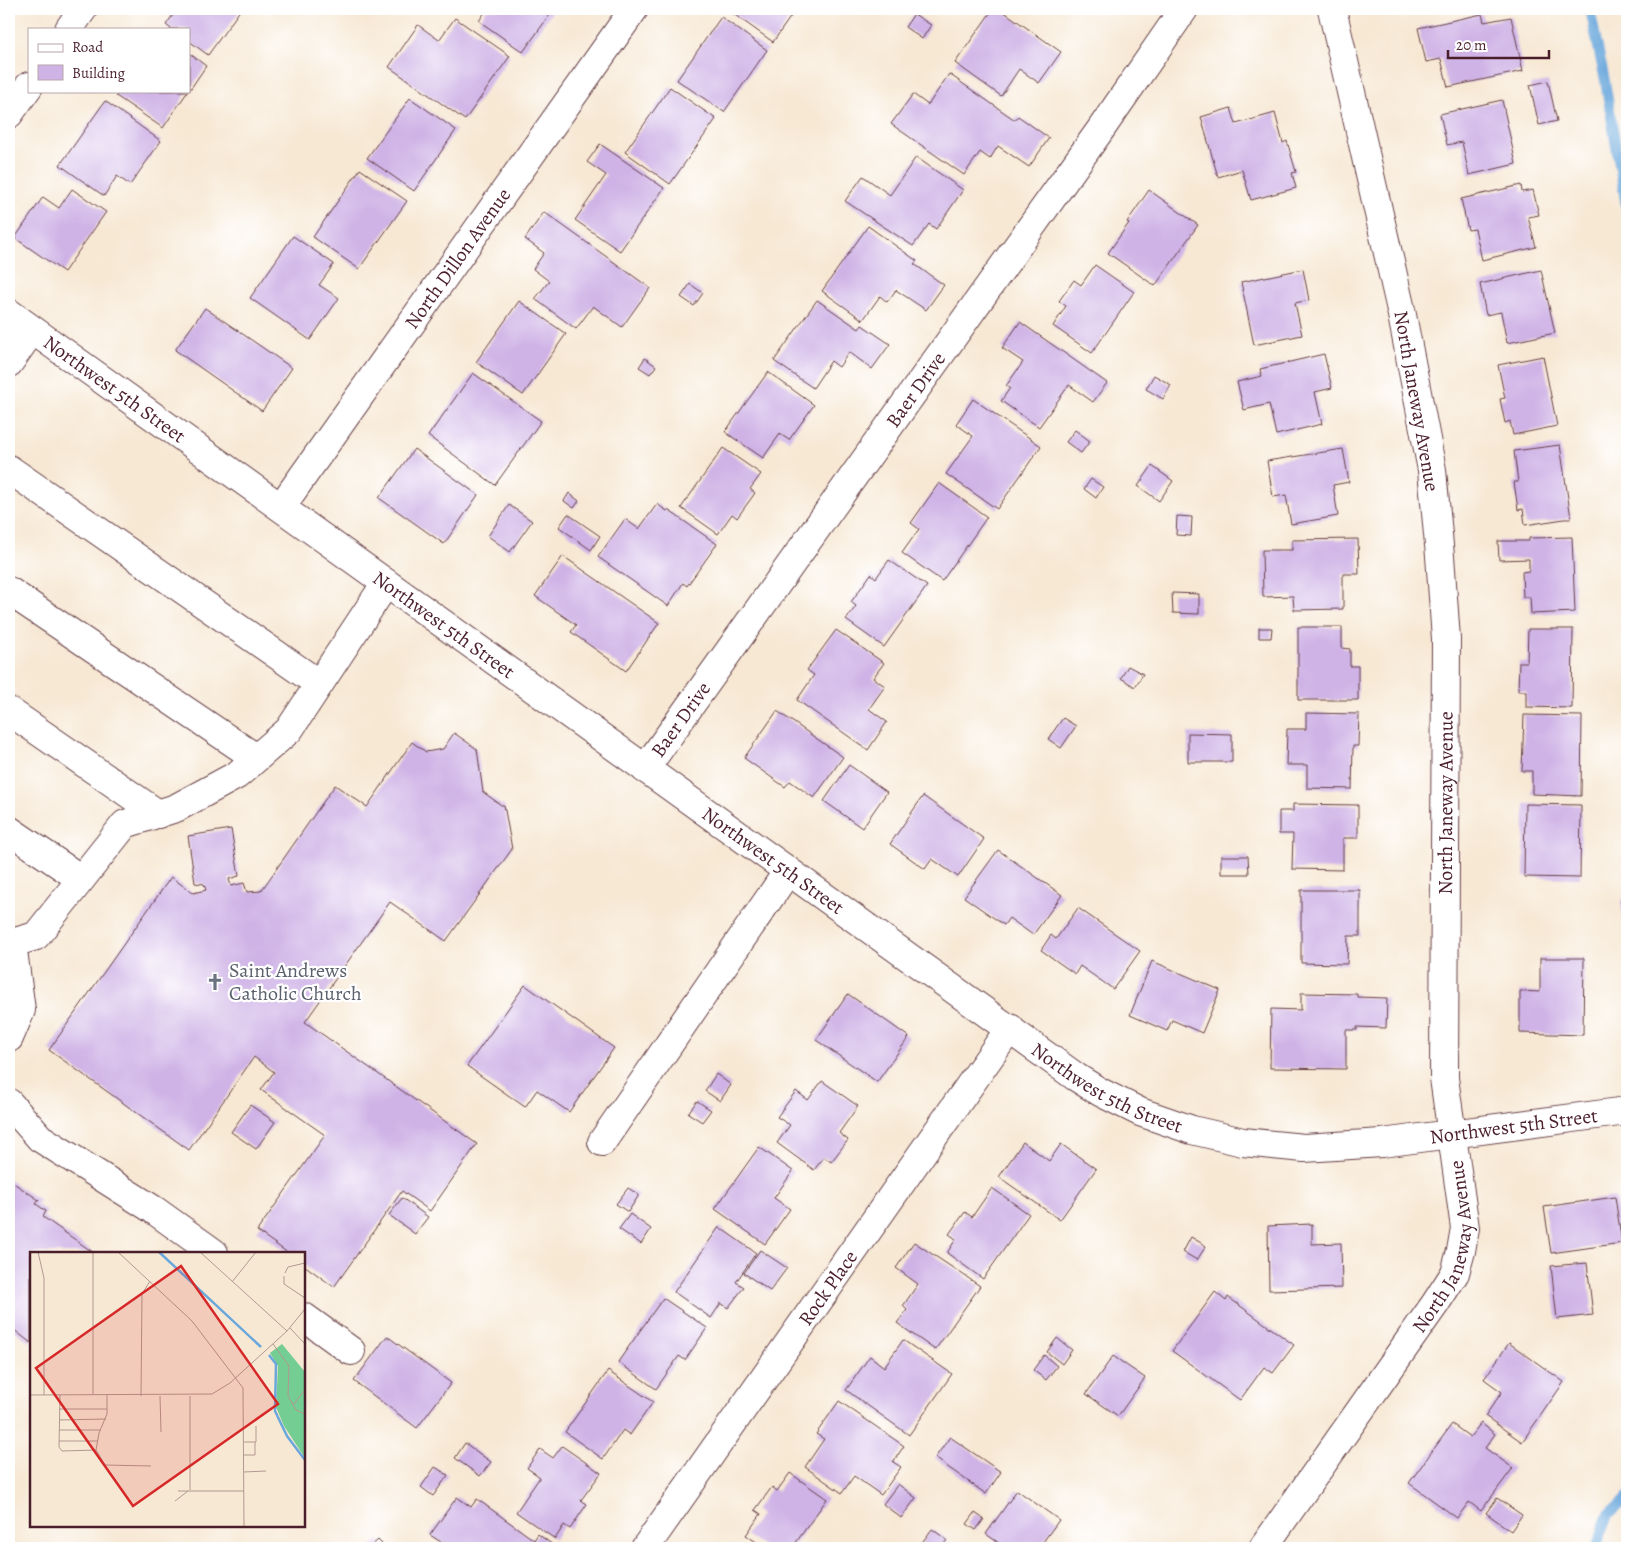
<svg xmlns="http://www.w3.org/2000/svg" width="1636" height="1557" font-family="Alegreya,serif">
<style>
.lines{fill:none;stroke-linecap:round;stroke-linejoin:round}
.stream{stroke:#6aa8dc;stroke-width:10}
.building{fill:#cfb3e6}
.minor-casing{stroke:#643d44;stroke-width:30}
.minor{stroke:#fff;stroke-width:28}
.labels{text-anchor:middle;stroke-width:4.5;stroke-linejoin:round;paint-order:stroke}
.street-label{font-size:20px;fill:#4a1f2b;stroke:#fff}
.worship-label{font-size:20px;fill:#5b616d;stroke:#fff;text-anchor:start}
.inset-river{fill:none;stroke:#6aa8dc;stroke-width:2.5}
.inset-road{fill:none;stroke:#b29890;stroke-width:1}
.view{fill:#d62828;fill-opacity:0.15;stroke:#d62828;stroke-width:2.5}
.inset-edge{fill:none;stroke:#4a1f2b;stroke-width:2.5}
</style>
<rect width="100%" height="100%" fill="#fff"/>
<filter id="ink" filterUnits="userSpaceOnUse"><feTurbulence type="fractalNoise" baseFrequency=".02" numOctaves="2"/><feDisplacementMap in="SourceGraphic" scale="10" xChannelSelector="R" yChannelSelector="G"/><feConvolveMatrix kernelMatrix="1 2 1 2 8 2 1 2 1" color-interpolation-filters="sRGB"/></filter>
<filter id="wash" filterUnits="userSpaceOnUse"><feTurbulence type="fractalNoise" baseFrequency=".0096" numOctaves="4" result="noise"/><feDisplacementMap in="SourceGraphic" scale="20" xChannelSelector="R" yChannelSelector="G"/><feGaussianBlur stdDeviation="1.12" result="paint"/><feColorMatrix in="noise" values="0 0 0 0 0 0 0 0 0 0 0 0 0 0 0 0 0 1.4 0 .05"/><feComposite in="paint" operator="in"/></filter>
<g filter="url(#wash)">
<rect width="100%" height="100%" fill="#f7e8d4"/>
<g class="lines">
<g class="stream">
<polyline points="1590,9 1605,81 1627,212"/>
<polyline points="1596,1548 1609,1514 1627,1498"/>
</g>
</g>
<g id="blocks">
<g class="building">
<polygon points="177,9 241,9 208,55 189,41 189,29 171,29 166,25"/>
<polygon points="487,9 554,9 523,52 479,21"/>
<polygon points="729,9 796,9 773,42 728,10"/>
<polygon points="993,9 1000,9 1061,52 1039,83 1019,69 1001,96 955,63"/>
<polygon points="914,14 931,25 922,39 905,27"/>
<polygon points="1482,14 1484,22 1511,17 1523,71 1448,87 1441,59 1426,62 1418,28"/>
<polygon points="721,17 767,50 724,112 677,80"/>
<polygon points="455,18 510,56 465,120 389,67 418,25 439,40"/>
<polygon points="189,53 206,66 189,91"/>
<polygon points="949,74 1015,120 1018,116 1049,138 1029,167 998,146 990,159 980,152 964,175 891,124 913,94 928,105"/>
<polygon points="1548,81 1557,121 1539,125 1530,85"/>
<polygon points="670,87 716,119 670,184 625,152"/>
<polygon points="119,91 188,91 163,128 116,96"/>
<polygon points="410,98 456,130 414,191 367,158"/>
<polygon points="1502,100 1516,164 1469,175 1462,142 1447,145 1440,114"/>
<polygon points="105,101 161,141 130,185 117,176 104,196 60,165"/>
<polygon points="1231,108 1236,124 1275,113 1283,143 1287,141 1296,172 1292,173 1296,188 1251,200 1242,170 1218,177 1201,117"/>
<polygon points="600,144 664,188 620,251 575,220 606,175 587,162"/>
<polygon points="916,157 963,190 936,229 929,224 913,246 845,201 863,176 890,195"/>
<polygon points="360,169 407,201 359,269 313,237"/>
<polygon points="1521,185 1522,192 1533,190 1539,215 1528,217 1536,247 1482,260 1475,229 1468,230 1461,199"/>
<polygon points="72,189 106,212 64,272 15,238 43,197 59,208"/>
<polygon points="1149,190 1198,225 1155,286 1108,253 1129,223 1127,222"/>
<polygon points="544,212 650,288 622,327 593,306 576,329 535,299 549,281 533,269 544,253 525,239"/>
<polygon points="868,226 917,261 914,264 944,285 926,310 896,290 887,302 880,296 863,320 822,291"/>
<polygon points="293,236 334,264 319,285 339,298 310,340 250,298"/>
<polygon points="1095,265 1134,292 1092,353 1053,326 1066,306 1059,301 1074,280 1081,285"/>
<polygon points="1303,269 1309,300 1295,303 1302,335 1254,345 1241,282"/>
<polygon points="1541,270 1555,333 1507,343 1501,312 1486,315 1480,284"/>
<polygon points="690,284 703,293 694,306 681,297"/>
<polygon points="817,300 859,329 862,325 890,344 872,369 849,352 839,367 831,361 813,388 774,361"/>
<polygon points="519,301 566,334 523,395 476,362"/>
<polygon points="205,308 292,368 262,411 175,350"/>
<polygon points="1020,322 1107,383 1093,402 1069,385 1039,427 1001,401 1010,388 1006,386 1023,362 1002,348"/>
<polygon points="1324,354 1332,388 1315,392 1322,424 1276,435 1269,404 1244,410 1237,382 1262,376 1260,369"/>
<polygon points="1543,356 1557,426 1513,435 1510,421 1505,423 1500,399 1505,398 1498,365"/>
<polygon points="645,358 656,366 650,374 639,367"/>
<polygon points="768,372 814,405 789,440 780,434 763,458 725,432"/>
<polygon points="473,373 541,421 495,485 428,436"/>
<polygon points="1154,375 1171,385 1163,399 1146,389"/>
<polygon points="973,399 1041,446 997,509 946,474 973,436 956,424"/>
<polygon points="1075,430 1090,441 1081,453 1066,442"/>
<polygon points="1560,445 1571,518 1525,525 1523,509 1518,510 1514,482 1518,482 1514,451"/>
<polygon points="723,448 761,474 750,489 755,493 737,518 732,514 718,534 681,508"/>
<polygon points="414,449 478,495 444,544 379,498"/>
<polygon points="1343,449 1349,482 1333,485 1338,516 1291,524 1286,495 1273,497 1267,461"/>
<polygon points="1152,466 1173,481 1159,501 1138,486"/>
<polygon points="1091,479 1103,487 1096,498 1084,489"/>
<polygon points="939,483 987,517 942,581 902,553 919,529 911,523"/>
<polygon points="569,493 579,501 574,508 564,501"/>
<polygon points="657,504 667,511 668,510 717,544 687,586 683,583 668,606 598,557 625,519 639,529"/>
<polygon points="509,505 532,521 510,552 488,536"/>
<polygon points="568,514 600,536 591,550 559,527"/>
<polygon points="1177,516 1192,517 1191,536 1176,535"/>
<polygon points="1572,537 1575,612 1531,614 1530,597 1523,597 1522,572 1529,571 1529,559 1499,560 1498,541 1529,541 1529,538"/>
<polygon points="1358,539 1359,574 1343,574 1343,609 1294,610 1293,596 1263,597 1262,550 1292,550 1292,540"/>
<polygon points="563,556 659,623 626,671 571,632 576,625 535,596"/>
<polygon points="889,560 927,586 884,647 846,620 856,606 851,602 871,574 876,578"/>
<polygon points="1172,593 1199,594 1199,614 1173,613"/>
<polygon points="1298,627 1342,627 1342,648 1350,649 1350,666 1358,666 1358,700 1298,700"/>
<polygon points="1259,628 1272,628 1271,638 1259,638"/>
<polygon points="1528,629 1573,629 1572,708 1526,707 1526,691 1518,691 1519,662 1527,662"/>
<polygon points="836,630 884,663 873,678 885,686 869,709 887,722 868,750 797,700 814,675 807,670"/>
<polygon points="1128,666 1143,674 1135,687 1121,678"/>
<polygon points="777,711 843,757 814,798 790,781 785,787 744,758"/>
<polygon points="1306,713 1359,714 1358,746 1353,746 1352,789 1307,788 1307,765 1286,765 1287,729 1306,729"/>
<polygon points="1524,715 1582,716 1581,796 1532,794 1532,771 1522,771"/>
<polygon points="1063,718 1076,726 1061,748 1048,739"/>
<polygon points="454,733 477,749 483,792 501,805 504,805 512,849 446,941 390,902 305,1022 477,1144 430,1211 402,1191 334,1287 304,1265 304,1253 288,1253 257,1231 325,1135 261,1090 274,1072 254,1057 189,1150 49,1050 171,877 193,893 206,890 204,884 195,883 188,836 231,829 239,876 229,879 231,886 244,883 247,892 261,891 335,785 367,807 412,742 426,752 443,749"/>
<polygon points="1188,733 1232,734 1232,762 1188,762"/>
<polygon points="849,765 887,792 862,828 824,801"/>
<polygon points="923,796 984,839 958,877 932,859 925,869 890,844"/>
<polygon points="1293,804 1358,805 1358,838 1343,838 1343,870 1292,869 1293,834 1279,834 1279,811 1293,811"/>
<polygon points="1525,804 1581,805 1580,878 1524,877"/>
<polygon points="998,850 1062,895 1033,935 1009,918 1004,925 964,897"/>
<polygon points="1221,856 1248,856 1249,874 1221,874"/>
<polygon points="1301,890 1360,890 1360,936 1348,936 1347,964 1301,963"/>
<polygon points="1627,900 1627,914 1623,915 1621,901"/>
<polygon points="1078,908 1140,951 1113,989 1080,966 1075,974 1041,950 1051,935 1056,939"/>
<polygon points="1540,958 1584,958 1583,1035 1520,1033 1520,991 1540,992"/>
<polygon points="1152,961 1220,990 1202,1033 1172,1020 1167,1031 1130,1015"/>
<polygon points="525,985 614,1048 569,1112 537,1090 525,1107 467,1066"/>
<polygon points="1301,993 1357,994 1357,997 1387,998 1386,1028 1357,1027 1357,1030 1346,1030 1346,1069 1270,1068 1271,1009 1301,1010"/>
<polygon points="848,994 909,1037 877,1082 816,1040"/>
<polygon points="716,1074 731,1085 720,1101 705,1091"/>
<polygon points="822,1081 858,1106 839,1133 848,1140 831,1162 824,1157 814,1170 777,1143 790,1125 777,1117 796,1091 808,1100"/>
<polygon points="697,1101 711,1110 702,1122 688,1113"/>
<polygon points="250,1105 275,1122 256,1149 231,1132"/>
<polygon points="1023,1142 1049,1161 1061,1144 1096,1169 1060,1220 999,1177"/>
<polygon points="759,1147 793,1171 774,1198 790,1209 765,1244 715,1209"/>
<polygon points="9,1180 39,1200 36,1204 46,1211 43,1217 94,1253 31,1253 31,1343 9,1326"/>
<polygon points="628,1188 639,1195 628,1212 616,1204"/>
<polygon points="992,1188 1029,1214 983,1279 947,1253 956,1239 949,1234 965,1212 972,1217"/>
<polygon points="1615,1197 1622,1243 1551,1253 1544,1207"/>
<polygon points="402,1198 428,1217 415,1234 389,1215"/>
<polygon points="630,1214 651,1229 641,1244 619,1229"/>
<polygon points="1312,1224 1312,1244 1341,1243 1342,1288 1269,1290 1268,1226"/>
<polygon points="719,1227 756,1253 736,1282 744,1287 728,1308 721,1303 711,1318 674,1292"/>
<polygon points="1191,1237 1206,1246 1197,1260 1183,1252"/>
<polygon points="914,1242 980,1286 935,1350 897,1323 907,1310 903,1306 918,1284 896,1268"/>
<polygon points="760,1250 787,1268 770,1291 744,1273"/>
<polygon points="1587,1263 1593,1315 1557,1319 1551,1266"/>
<polygon points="1215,1292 1226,1301 1228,1297 1294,1345 1273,1373 1264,1367 1240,1400 1172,1351"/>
<polygon points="663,1298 707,1328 685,1360 679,1356 656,1389 618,1362"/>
<polygon points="387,1336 451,1383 417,1428 354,1381"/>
<polygon points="1057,1338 1072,1350 1062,1364 1047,1352"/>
<polygon points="903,1340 952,1374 909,1435 846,1390 870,1356 884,1367"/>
<polygon points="1509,1343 1564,1382 1522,1442 1485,1416 1502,1392 1484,1379"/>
<polygon points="1044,1355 1057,1366 1046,1380 1033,1370"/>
<polygon points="1113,1356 1145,1378 1118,1416 1086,1394"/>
<polygon points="608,1371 653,1402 630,1435 623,1430 603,1459 565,1432"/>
<polygon points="839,1401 904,1446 893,1462 901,1467 881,1495 854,1476 842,1493 805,1467 824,1439 816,1434"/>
<polygon points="1481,1423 1495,1434 1485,1448 1513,1468 1481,1511 1469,1502 1457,1518 1409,1483 1452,1424 1470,1437"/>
<polygon points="950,1437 1001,1472 986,1494 935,1458"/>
<polygon points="465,1443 491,1462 480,1476 455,1458"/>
<polygon points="562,1446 601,1473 581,1500 587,1504 570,1529 564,1525 555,1539 516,1512 540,1477 527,1468 540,1449 553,1458"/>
<polygon points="435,1467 448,1475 433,1496 421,1487"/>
<polygon points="790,1473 827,1499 792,1548 765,1548 746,1535 761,1514 755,1510 772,1487 777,1491"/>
<polygon points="898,1484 916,1498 901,1518 883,1504"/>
<polygon points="1017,1490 1059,1520 1043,1542 1051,1548 1006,1548 986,1534"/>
<polygon points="457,1497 471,1507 477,1499 534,1540 538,1534 557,1548 441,1548 444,1544 430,1535"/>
<polygon points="1497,1498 1522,1515 1511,1531 1486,1513"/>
<polygon points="975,1513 984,1519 976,1530 967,1524"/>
<polygon points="932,1529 947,1540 941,1548 918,1548"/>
<polygon points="378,1540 386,1548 369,1548"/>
</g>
</g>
</g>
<g filter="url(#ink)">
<use href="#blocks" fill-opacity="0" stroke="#643d44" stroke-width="1"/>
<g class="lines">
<g class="minor-casing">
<g id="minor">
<polyline points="69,29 83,9"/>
<polyline points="9,114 29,86"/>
<path id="s1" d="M9 313 1076 1077 1100 1092 1140 1112 1192 1130 1243 1142 1304 1148 1382 1143 1627 1111"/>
<polyline points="9,363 32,330"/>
<polyline points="9,469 319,684"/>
<path id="s2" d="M281 507 634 9"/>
<polyline points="9,591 256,758"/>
<polyline points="9,711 158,814"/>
<path id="s3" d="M645 769 1101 129 1184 9"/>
<polyline points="9,830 81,879"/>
<polyline points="9,941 12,943 36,936 125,824 176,808 237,775 289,730 386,583"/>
<polyline points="9,1038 21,1010 12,943"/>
<polyline points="9,1103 40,1138 154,1210 214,1253"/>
<polyline points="602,1142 788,871"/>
<polyline points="304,1317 351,1351"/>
<path id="s4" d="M645 1548 1010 1028"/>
<path id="s5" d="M1263 1548 1435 1304 1455 1273 1461 1251 1465 1228 1444 1078 1446 639 1440 556 1432 470 1401 310 1332 9"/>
</g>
</g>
<use href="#minor" class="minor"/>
</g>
</g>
<defs>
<g id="church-bare" transform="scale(1.35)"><path d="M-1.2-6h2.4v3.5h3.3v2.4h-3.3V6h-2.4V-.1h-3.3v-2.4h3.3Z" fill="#6b7280" stroke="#fff" stroke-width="2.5" paint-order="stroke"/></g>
</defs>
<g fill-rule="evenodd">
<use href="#church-bare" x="215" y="982"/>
</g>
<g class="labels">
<g class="street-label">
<text dy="7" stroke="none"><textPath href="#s2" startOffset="305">North Dillon Avenue</textPath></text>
<text dy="7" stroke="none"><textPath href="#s1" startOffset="130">Northwest 5th Street</textPath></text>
<text dy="7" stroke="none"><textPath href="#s3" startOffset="466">Baer Drive</textPath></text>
<text transform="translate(1417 401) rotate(80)" y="7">North Janeway Avenue</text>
<text dy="7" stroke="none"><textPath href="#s1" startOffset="535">Northwest 5th Street</textPath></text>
<text dy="7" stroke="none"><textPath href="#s3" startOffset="61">Baer Drive</textPath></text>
<text dy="7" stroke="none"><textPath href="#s5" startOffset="808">North Janeway Avenue</textPath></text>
<text dy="7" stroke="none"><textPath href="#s1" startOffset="940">Northwest 5th Street</textPath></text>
<text dy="7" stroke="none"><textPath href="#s1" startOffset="1345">Northwest 5th Street</textPath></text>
<text dy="7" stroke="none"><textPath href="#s1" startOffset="1765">Northwest 5th Street</textPath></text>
<text dy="7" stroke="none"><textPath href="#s5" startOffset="358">North Janeway Avenue</textPath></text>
<text dy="7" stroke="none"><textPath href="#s4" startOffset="318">Rock Place</textPath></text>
</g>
<g class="worship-label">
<text x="229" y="977">Saint Andrews<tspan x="229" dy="23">Catholic Church</tspan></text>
</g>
</g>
<g transform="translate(30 1252)">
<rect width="275" height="275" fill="#f7e8d4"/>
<path d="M252 92 275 120V206L254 174 246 155 248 114 240 101Z" fill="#74cd92"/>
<path class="inset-river" d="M129 0 231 95M239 103 246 112 245 159 257 184 275 208"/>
<path class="inset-road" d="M8 0 14 26V143M88 0 162 69 213 136 214 275M170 0 257 79M255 21 258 15 275 11M254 24V32L275 46M202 30 226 0M260 76 274 91M243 92 259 114 258 144 266 158 275 162M0 143 182 142 200 131 257 79 275 57M30 143 29 195 32 199 66 198 69 181 77 162V143M63 143V0M111 144 112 42 120 29M130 144 131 180M263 153 275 138M29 157H77M29 168 76 167M29 178H71M29 189H68M214 190H226V174M66 198 75 213 121 214M214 203H225V190M214 220 236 219M160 238V144M148 239H214M145 249 158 239"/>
<path class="view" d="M151 14 248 152 103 254 6 116Z"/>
<rect width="275" height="275" class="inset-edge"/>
</g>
<rect width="1636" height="1557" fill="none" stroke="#fff" stroke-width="30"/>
<rect x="28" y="28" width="162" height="65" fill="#ffffff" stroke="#b7a5aa"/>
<rect x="38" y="44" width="25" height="8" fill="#ffffff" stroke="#b7a5aa"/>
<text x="72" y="52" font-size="15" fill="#4a1f2b">Road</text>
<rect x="38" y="65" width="25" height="15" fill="#cfb3e6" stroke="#b7a5aa"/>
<text x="72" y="78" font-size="15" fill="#4a1f2b">Building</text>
<path d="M1448 50v8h101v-8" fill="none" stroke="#4a1f2b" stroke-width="2.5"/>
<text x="1456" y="50" font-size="15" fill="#4a1f2b" stroke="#ffffff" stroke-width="4" paint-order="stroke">20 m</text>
</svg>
